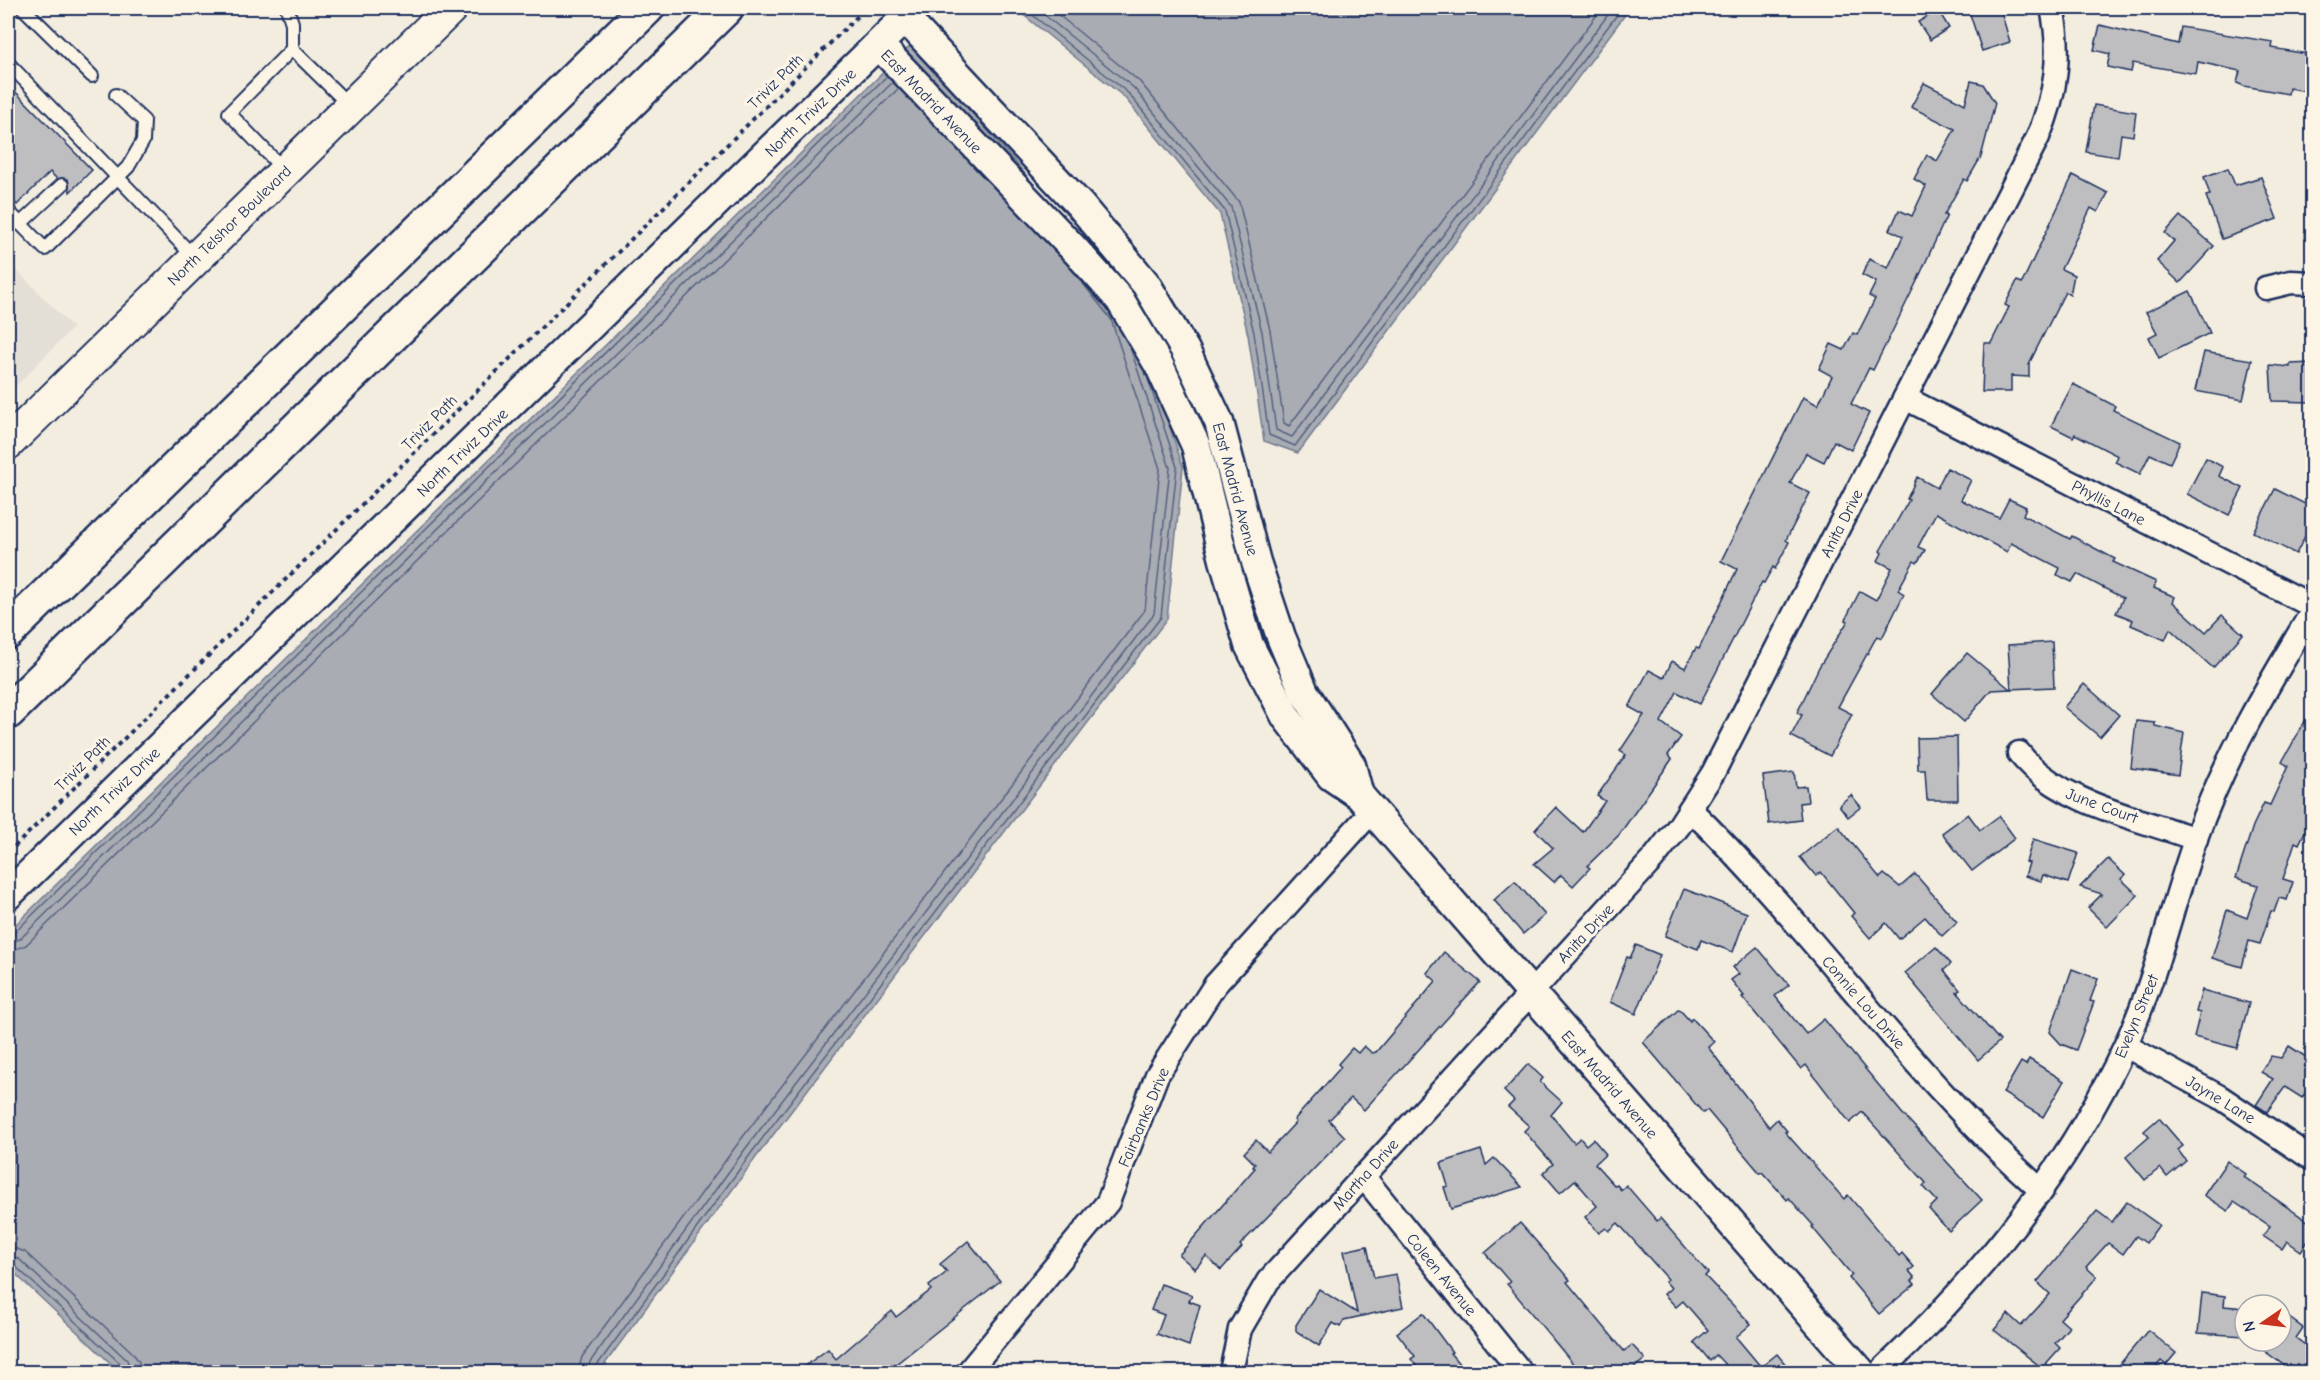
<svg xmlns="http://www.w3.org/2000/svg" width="2320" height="1380" font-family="'Comic Neue',sans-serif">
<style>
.built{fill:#e3dfd6}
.water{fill:#a9acb3;stroke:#707a91;stroke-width:1.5}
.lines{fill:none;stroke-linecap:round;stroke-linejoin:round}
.shore{stroke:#546180;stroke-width:1.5}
.building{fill:#bebec0;stroke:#1b2f5e;stroke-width:1.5}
.service-casing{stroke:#1b2f5e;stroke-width:16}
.minor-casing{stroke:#1b2f5e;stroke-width:27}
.tertiary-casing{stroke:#1b2f5e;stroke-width:33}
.secondary-casing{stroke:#1b2f5e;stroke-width:36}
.motorway-casing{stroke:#1b2f5e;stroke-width:38}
.path{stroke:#1b2f5e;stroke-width:4;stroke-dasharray:4.5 4.5;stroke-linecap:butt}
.service{stroke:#fcf5e5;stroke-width:12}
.minor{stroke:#fcf5e5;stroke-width:22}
.tertiary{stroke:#fcf5e5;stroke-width:28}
.secondary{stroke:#fcf5e5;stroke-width:32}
.motorway{stroke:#fcf5e5;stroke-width:33}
.labels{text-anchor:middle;stroke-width:6;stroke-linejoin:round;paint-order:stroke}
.street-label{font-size:16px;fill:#1b2f5e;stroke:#fcf5e5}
</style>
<rect width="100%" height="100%" fill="#f3ede0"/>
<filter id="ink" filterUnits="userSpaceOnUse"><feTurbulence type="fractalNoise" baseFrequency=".0167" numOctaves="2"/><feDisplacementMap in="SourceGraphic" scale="12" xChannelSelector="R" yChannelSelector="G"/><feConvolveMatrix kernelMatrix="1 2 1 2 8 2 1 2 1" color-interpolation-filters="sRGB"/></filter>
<g filter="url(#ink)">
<polygon class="built" points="8,261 73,328 8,394"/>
<g class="water">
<polygon points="1015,8 1630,8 1298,453 1264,441 1248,335 1220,214 1124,97"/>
<polygon points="911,45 1018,165 1131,308 1183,467 1167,619 757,1156 599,1372 120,1372 8,1267 8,932"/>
</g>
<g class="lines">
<g class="shore">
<polyline points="1024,8 1128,93 1225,211 1254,333 1269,435 1295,446 1622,8"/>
<polyline points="1036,8 1134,88 1231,207 1262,332 1276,430 1292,437 1613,8"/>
<polyline points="1050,8 1140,82 1239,202 1270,330 1284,423 1289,426 1602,8"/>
<polyline points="8,935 14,933 887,76"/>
<polyline points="8,943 20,939 893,82"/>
<polyline points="8,952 26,945 899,88"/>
<polyline points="8,1246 25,1252 133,1353 139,1362 140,1372"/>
<polyline points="8,1255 19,1259 127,1360 131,1372"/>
<polyline points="8,1263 14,1265 122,1365 124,1372"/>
<polyline points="578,1372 582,1357 739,1142 1145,610 1160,469 1111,319 1077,276"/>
<polyline points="587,1372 590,1362 746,1148 1154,614 1170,468 1130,347"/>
<polyline points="594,1372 596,1367 752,1152 1161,617 1177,467 1148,379"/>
</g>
</g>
<g class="building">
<polygon points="1968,8 2000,8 2010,42 1982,51"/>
<polygon points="1938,10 1949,28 1930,40 1918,22"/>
<polygon points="2100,25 2178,44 2181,27 2273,42 2272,48 2313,55 2313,92 2289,88 2288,94 2244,86 2237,83 2240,71 2198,62 2196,74 2133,63 2131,72 2107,67 2110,54 2094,50"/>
<polygon points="1971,81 1983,84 1995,103 1981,157 1967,181 1964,179 1944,215 1947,215 1918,279 1888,340 1873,370 1869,368 1851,404 1869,413 1851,450 1834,441 1824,462 1806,453 1790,483 1810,493 1786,540 1789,542 1775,569 1773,567 1764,583 1762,582 1700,704 1677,692 1661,722 1681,737 1668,755 1672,759 1619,835 1587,866 1590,868 1573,886 1561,875 1554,882 1534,864 1553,848 1535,830 1556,807 1583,832 1605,801 1597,796 1626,755 1620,751 1644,715 1629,707 1649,670 1664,678 1672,661 1685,668 1696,648 1699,649 1737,569 1721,561 1803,397 1818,405 1832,376 1819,369 1831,344 1844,350 1853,333 1857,335 1875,299 1869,296 1876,282 1862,275 1869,259 1888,268 1903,236 1890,230 1899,210 1912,216 1926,186 1914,179 1927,155 1937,161 1955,129 1911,107 1924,83 1965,104"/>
<polygon points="8,84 92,170 70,192 68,179 57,179 50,172 17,205 8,195"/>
<polygon points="2094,105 2136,112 2133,136 2121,134 2118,157 2086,152"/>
<polygon points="2228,168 2235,185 2261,177 2277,219 2222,239 2206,196 2210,195 2204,177"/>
<polygon points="2073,175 2108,193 2098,212 2091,208 2061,269 2074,275 2070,295 2065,292 2029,364 2029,377 2011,376 2011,392 1982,392 1984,343 1991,343 2009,307 2005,305 2017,281 2022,283"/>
<polygon points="2180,216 2214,246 2180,283 2157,261 2174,241 2165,233"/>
<polygon points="2190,291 2210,333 2159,358 2149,337 2157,333 2146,312"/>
<polygon points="2204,352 2252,360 2243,400 2195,391"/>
<polygon points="2313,363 2313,402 2272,401 2270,365 2290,367 2290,364"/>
<polygon points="2073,384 2115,406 2113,410 2180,442 2170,463 2150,454 2140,474 2115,462 2118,456 2075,434 2073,437 2051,426"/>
<polygon points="2206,458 2223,467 2219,476 2243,488 2229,515 2187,494"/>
<polygon points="1947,468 1971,480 1961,500 1999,518 2009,499 2026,507 2023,515 2070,539 2072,536 2115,559 2113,562 2156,582 2154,588 2175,597 2173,602 2206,632 2222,615 2243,634 2213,668 2170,629 2165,640 2131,625 2133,620 2116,613 2123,598 2077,574 2072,582 2057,575 2060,568 2011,543 2007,552 1936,513 1918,547 1925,550 1917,563 1914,561 1898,590 1904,594 1882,638 1877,636 1838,707 1852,714 1830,756 1791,736 1802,715 1797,713 1819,667 1848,621 1845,620 1860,591 1876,600 1892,568 1878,561 1882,553 1880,551 1909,500 1907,499 1917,477 1937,488"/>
<polygon points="2275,489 2313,508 2313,520 2296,554 2253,532"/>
<polygon points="2052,642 2054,687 2011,689 2008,645"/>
<polygon points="1967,653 2010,689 1991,690 1964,722 1932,694"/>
<polygon points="2084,684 2119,715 2100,737 2064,707"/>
<polygon points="2313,707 2313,815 2299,844 2295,842 2283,879 2293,882 2287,900 2279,898 2274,912 2271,911 2260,944 2249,941 2242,967 2212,958 2227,910 2247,918 2258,885 2236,878 2253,826 2264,803 2270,805 2288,766 2282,762"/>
<polygon points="2136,721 2155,723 2155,726 2184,733 2178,775 2131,768"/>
<polygon points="1957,737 1958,800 1927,800 1925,770 1918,770 1917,738"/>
<polygon points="1794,772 1796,787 1806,786 1808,802 1799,803 1801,820 1769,824 1763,776"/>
<polygon points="1851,795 1861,807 1848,817 1839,805"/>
<polygon points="1968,814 1980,830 1999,816 2015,838 1972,871 1942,833"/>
<polygon points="1838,826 1880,878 1884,874 1900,887 1915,874 1957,922 1942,936 1925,917 1899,939 1886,923 1870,938 1851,916 1854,913 1821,872 1816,876 1800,857"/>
<polygon points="2033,839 2078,853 2068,883 2043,875 2041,881 2025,876 2029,863 2026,862"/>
<polygon points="2108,859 2125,875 2121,879 2138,895 2107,927 2088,908 2102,894 2080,887"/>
<polygon points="1515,881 1545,915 1523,934 1494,900"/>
<polygon points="1684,889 1747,913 1733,952 1701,940 1698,949 1665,936"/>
<polygon points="1636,945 1660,955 1636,1014 1610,1002 1627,957 1630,958"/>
<polygon points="1757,947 1789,985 1775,996 1806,1034 1824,1019 1901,1112 1982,1200 1949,1231 1929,1209 1937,1201 1923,1186 1926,1183 1862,1112 1850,1123 1806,1065 1801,1069 1742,997 1744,996 1731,980 1739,974 1733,967"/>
<polygon points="1936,947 1951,964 1944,970 1960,990 1957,992 2000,1041 1978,1060 1905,973"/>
<polygon points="1444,952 1480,982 1364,1110 1351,1098 1329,1120 1345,1137 1240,1245 1242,1247 1221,1270 1206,1256 1195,1269 1179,1255 1255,1168 1253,1167 1255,1164 1244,1153 1256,1140 1268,1152 1296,1122 1294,1120 1341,1067 1338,1064 1352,1048 1358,1053 1364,1046 1372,1053 1376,1052 1436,981 1427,973"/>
<polygon points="2072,969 2098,979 2090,1001 2094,1002 2076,1050 2061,1044 2050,1032"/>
<polygon points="2202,990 2249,1003 2237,1048 2194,1037 2200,1013 2196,1012"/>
<polygon points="1679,1009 1690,1021 1692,1018 1714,1042 1708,1047 1769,1127 1777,1119 1787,1131 1785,1132 1844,1199 1848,1195 1899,1256 1902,1253 1914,1267 1909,1271 1915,1278 1912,1281 1915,1284 1879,1314 1849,1278 1852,1275 1812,1227 1813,1225 1789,1198 1787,1200 1762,1172 1760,1173 1707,1110 1703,1113 1643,1042"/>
<polygon points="2289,1046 2309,1059 2305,1066 2313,1071 2313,1081 2302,1098 2285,1087 2267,1112 2256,1105 2273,1079 2261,1072 2271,1056 2281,1058"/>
<polygon points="2029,1059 2064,1081 2043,1117 2003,1093 2021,1062 2026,1065"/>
<polygon points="1528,1064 1543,1078 1540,1082 1562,1102 1551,1115 1574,1143 1580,1138 1586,1145 1593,1139 1606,1154 1595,1164 1615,1186 1617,1185 1621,1190 1626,1185 1657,1221 1660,1218 1708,1273 1705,1276 1751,1324 1736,1337 1761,1367 1777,1354 1792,1372 1732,1372 1716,1355 1710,1361 1694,1342 1708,1330 1683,1301 1676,1307 1664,1294 1671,1288 1665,1281 1668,1279 1618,1223 1609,1231 1606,1228 1599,1233 1585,1217 1597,1206 1575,1180 1560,1193 1543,1173 1553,1164 1524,1131 1529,1126 1508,1107 1514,1101 1504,1091"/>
<polygon points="2159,1118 2183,1146 2178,1150 2186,1161 2167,1177 2160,1168 2145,1180 2126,1157 2149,1137 2144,1131"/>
<polygon points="1481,1150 1486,1165 1494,1158 1522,1187 1451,1209 1444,1187 1448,1186 1441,1163"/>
<polygon points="2227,1161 2246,1174 2244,1177 2313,1225 2313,1234 2301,1251 2287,1241 2282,1249 2263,1236 2270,1226 2234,1202 2228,1211 2204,1195"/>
<polygon points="2127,1202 2159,1225 2146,1243 2136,1236 2123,1254 2108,1243 2086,1267 2097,1277 2060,1319 2069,1327 2055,1343 2060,1348 2042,1368 1994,1330 2008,1314 2021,1326 2050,1294 2037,1282 2097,1211 2112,1222"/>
<polygon points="1520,1223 1570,1280 1567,1282 1624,1351 1632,1345 1645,1359 1629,1372 1580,1372 1507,1284 1510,1282 1485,1253"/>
<polygon points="968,1241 1000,1281 886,1372 797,1372 828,1349 836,1359 892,1311 896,1317 931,1290 929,1286 947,1272 940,1264"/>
<polygon points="1367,1246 1374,1278 1396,1274 1403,1307 1344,1320 1340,1327 1333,1323 1319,1346 1296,1331 1296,1325 1319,1289 1357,1313 1344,1251"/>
<polygon points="1161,1284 1192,1295 1189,1301 1200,1305 1189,1346 1157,1334 1164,1315 1151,1310"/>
<polygon points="2202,1293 2225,1296 2224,1306 2245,1308 2245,1336 2198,1333"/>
<polygon points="2281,1312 2303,1328 2296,1338 2313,1351 2313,1372 2293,1372 2251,1341 2281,1341"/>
<polygon points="1423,1313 1452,1352 1450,1353 1466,1372 1427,1372 1424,1369 1421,1372 1411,1359 1415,1356 1397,1333"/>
<polygon points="2148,1330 2176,1353 2166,1365 2161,1361 2151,1372 2130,1372 2120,1364"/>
</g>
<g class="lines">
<g class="service-casing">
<g id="service">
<polyline points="23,8 92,76"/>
<polyline points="287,8 292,23 292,49"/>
<polyline points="8,63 195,258"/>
<polyline points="284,170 229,113 292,49 350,106"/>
<polyline points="8,211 45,249 128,167 143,141 144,121 116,95"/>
<polyline points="20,224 62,185"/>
</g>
</g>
<g class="minor-casing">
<g id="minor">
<polyline points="2266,288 2291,282 2312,283"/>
<polyline points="1905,398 2312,606"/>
<path d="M2019 753C2058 803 2137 818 2196 839"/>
<path d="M1690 809C1814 930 1912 1077 2042 1191"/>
<polyline points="2126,1046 2220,1097 2312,1159"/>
<polyline points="1363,1176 1521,1372"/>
<polyline points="968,1372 1108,1202 1157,1075 1215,985 1372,811"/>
<path d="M1231 1372 1240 1329 1268 1281 1653 859 1679 826 1713 773 2038 137C2056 94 2062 54 2052 8"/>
<path d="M1880 1372C1981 1277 2067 1171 2126 1044 2157 977 2171 907 2196 838 2225 757 2268 685 2312 612"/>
</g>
</g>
<g class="tertiary-casing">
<g id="tertiary">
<polyline points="905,18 1080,205 1146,284 1185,350 1219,422 1256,562 1281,637 1304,692 1351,765 1359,795"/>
<polyline points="879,45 1076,251 1120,300 1160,367 1196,446 1224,560 1249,645 1286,717 1331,776 1359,795 1861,1372"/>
<polyline points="8,895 915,8"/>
</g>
</g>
<g class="secondary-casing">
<polyline id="secondary" points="8,443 451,8"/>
</g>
<g class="motorway-casing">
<g id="motorway">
<polyline points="8,632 647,8"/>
<polyline points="8,712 726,8"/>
</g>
</g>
<polyline class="path" points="8,853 866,8"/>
<use href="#service" class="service"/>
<use href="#minor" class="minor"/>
<use href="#tertiary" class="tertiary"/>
<use href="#secondary" class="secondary"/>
<use href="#motorway" class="motorway"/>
</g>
</g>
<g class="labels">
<g class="street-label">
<text transform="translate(775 81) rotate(-45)" y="6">Triviz Path</text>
<text transform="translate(932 101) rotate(46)" y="6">East Madrid Avenue</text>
<text transform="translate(810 112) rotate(-44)" y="6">North Triviz Drive</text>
<text transform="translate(229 225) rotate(-44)" y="6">North Telshor Boulevard</text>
<text transform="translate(429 422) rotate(-45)" y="6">Triviz Path</text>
<text transform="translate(462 452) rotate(-44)" y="6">North Triviz Drive</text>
<text transform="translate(1236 489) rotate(75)" y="6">East Madrid Avenue</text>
<text transform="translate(2109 502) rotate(27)" y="6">Phyllis Lane</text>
<text transform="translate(1841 523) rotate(-63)" y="6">Anita Drive</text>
<text transform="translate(82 763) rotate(-45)" y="6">Triviz Path</text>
<text transform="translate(114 791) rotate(-44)" y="6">North Triviz Drive</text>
<text transform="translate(2102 805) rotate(20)" y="6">June Court</text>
<text transform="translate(1585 933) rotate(-47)" y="6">Anita Drive</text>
<text transform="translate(1864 1002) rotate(49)" y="6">Connie Lou Drive</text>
<text transform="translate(2136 1016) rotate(-67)" y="6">Evelyn Street</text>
<text transform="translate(1610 1084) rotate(49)" y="6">East Madrid Avenue</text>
<text transform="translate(2221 1099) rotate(31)" y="6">Jayne Lane</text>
<text transform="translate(1143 1117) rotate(-67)" y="6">Fairbanks Drive</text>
<text transform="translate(1365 1174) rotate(-48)" y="6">Martha Drive</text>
<text transform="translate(1442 1274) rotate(51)" y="6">Coleen Avenue</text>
</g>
</g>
<rect width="2320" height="1380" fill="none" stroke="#fcf5e5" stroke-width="30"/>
<rect x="15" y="15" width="2290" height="1350" fill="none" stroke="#1b2f5e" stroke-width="2" filter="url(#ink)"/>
<g transform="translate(2263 1323) rotate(256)"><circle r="28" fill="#fcf5e5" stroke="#a2a6af" stroke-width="1.5"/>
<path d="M0-4.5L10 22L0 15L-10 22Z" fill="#c8321e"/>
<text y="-9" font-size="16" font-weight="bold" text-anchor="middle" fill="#1b2f5e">N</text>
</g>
</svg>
